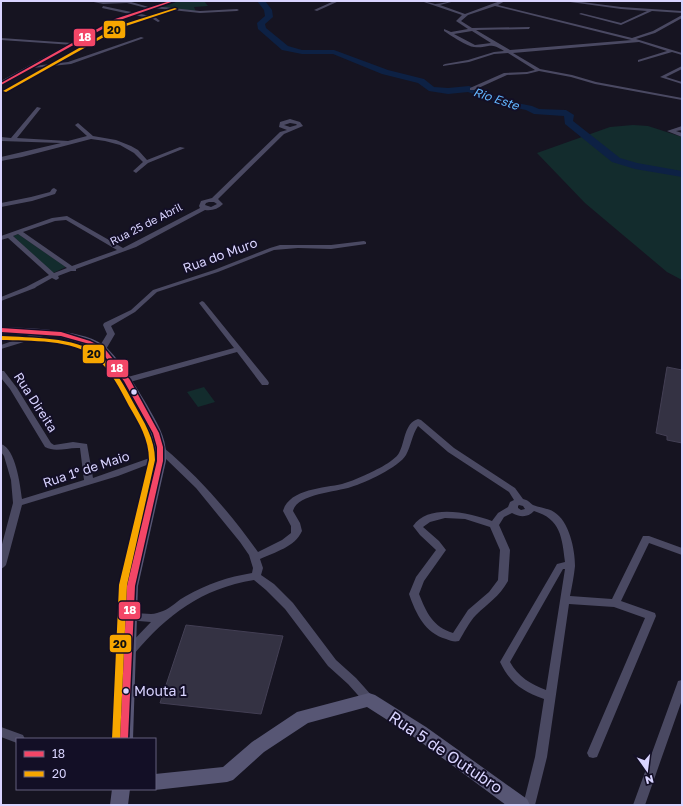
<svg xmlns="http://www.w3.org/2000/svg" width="683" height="806" font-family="'Golos Text',sans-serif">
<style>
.green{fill:#132c2d}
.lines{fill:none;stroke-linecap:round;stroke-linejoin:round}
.river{fill:#0d2144;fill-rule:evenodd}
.building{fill:#343243;stroke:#433f54}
.street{fill:#4a4962;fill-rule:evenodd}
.secondary{fill:#575674;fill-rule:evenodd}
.bus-1-casing{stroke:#130f26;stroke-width:3}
.bus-2-casing{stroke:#130f26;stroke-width:3}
.bus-1{fill:#f34667;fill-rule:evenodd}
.bus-2{fill:#f7a600;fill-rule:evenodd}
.bus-dot{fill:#d9d4ff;stroke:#130f26;stroke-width:1.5}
.labels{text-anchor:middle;stroke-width:4;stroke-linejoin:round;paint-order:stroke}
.far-street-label{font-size:11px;fill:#d9d4ff;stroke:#130f26}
.far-water-label{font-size:12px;font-style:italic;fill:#62b6ff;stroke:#130f26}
.street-label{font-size:13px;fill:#d9d4ff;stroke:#130f26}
.near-bus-label{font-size:14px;fill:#d9d4ff;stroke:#130f26;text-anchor:start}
.near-street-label{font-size:16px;fill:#d9d4ff;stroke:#130f26}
.line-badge{stroke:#130f26;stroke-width:1.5}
.badge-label{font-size:11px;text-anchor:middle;font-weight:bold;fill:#fff}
.pale-badge-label{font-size:11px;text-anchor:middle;font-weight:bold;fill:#111}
</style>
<rect width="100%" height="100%" fill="#161421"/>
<g class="green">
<polygon points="179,1 204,1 208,6 194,7 196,12 170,9 162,7"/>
<polygon points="633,125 648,126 682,137 682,280 667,272 585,203 537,153 610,127"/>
<polygon points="18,234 66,267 53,273 13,236"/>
<polygon points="204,387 215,402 198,407 187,392"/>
</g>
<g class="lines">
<polygon class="river" points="257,1 265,1 272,10 273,17 265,24 266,28 288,46 302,50 334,50 388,70 424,79 434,87 448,88 469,86 507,101 532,106 539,109 566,110 574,115 573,121 620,158 637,163 682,171 682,177 635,169 612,162 565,124 564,116 534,114 526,110 502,105 468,92 448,94 429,91 418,83 382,74 333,54 302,54 282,50 258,29 257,23 265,16 264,10"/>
</g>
<g class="building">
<polygon points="667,367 682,370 682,443 667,440 667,436 656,433"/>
<polygon points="186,625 283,636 261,714 160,703"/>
</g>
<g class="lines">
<g class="street">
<polygon points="89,1 128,1 152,8 150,9 127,3 103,4"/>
<polygon points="334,1 339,1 317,11 314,10"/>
<path d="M421 1C426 1 430 3 435 4 441 4 448 1 455 1L440 5 465 14 500 1H505L498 5 632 38 653 31 682 15V18L655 33 636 39 682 53V55L672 52 638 62V60L667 51 639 42 513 53 540 69 572 75 596 82 682 98V100L595 84 571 77 539 71 527 74 507 75 474 90H470V88L504 73 527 72 535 70 508 53 494 54 469 62 443 66V65L445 64 468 60 494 52 504 51C488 41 489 49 474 47 468 47 450 35 444 31V29L451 32 468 29 456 21 462 15ZM495 6 631 40H632L510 50 476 30 529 29 530 27 472 28 461 21 468 15ZM472 31 491 43 475 45 454 34Z"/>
<polygon points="563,1 574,1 621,7 682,11 682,13 652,11 621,25 579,14 581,13 621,23 647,11 621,9"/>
<polygon points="103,6 155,17 160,21 158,22 153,19 102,8"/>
<polygon points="154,6 200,11 237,9 239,10 237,11 200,13 153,8"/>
<polygon points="141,37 144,38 71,64 33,68 31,67 33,66 68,62"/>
<polygon points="1,38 73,43 75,44 73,45 1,40"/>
<polygon points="682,66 682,69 666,77 682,82 682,84 660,77"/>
<polygon points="37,107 41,108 17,138 68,141 87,136 76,126 75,125 78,123 93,136 116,140 131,146 138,150 147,160 180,147 185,148 148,163 136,173 133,171 143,162 134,153 120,145 105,141 91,139 22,157 1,161 1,157 61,143 1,141 1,137 11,138"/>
<path d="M290 119 300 122 303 126 284 134 218 199 223 204C218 209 212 211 205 210L136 247 76 269V271H71L58 276 59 278 58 279 56 280 52 278 36 287 35 288 1 301V297L26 287 49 275 8 238 1 240V236L52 218 67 216 123 248 200 208 199 206 201 201 212 198 280 132 287 130 279 127 280 122ZM290 123 296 124 297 125 290 127 284 125ZM209 202H214L217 204 211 207 205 205 206 203ZM66 220 117 250 72 266 23 232 55 221ZM18 234 67 268 54 273 13 236Z"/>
<polygon points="682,126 682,130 676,131 682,133 682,137 667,131"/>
<polygon points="54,188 57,190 55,194 32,201 1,207 1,203 31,197 50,192 52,189"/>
<polygon points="364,241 366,242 366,244 331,249 298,248 274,250 218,272 157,292 135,312 111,326 115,334 105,351 102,351 98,349 107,334 103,325 104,323 131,310 153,290 214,270 270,248 280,245 331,245"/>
<polygon points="202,301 204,302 268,381 269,383 268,385 262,385 237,352 130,382 124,382 123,380 124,378 234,348 199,303"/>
<polygon points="44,330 47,330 51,332 50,334 1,349 1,345"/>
<path d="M1 371H4L17 388 51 443 54 445 73 442 87 444 93 478 161 454 157 450 158 448H164C200 478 231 514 258 552L282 540 291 533V526L283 511C289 489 324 488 342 484 349 482 356 479 363 476 372 472 394 462 399 453 405 443 404 423 418 419L421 420 454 448 515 488 523 499C528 500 529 502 533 505 540 508 548 508 554 512 569 521 575 549 575 566 574 576 572 586 570 596L612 599 643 536H649L682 548V555L649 543 621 601 655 613 656 616 597 757 593 758 589 757 587 753 645 618 614 607 569 604 547 757 535 805H523L535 757 544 699C522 691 510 683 500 662L549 578 557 564 565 562C562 538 561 519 534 511 528 518 519 517 512 513L504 517 499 525 510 550 508 581C499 597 488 603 476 615 469 622 464 633 459 641 454 642 451 641 446 639 425 633 416 614 409 594L416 577 436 550 420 535 413 526C429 503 470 513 492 521L498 513 508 507 510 502 514 500 509 492 448 452 418 426C412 435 411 446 406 455 399 467 365 483 351 487 336 492 297 494 293 511L300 523 302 531C295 547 275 552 260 559L263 568 261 575 274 584 293 603 336 660 356 678 373 697 375 700 373 703 369 705 365 703 348 684 328 666 285 609 266 590 254 580C201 589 168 614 134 654L130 655 126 654 125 651 126 648 151 622 126 620 125 617 126 614C134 612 143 614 151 614 155 614 159 612 163 611 171 608 178 600 186 596 207 584 228 577 252 573L253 568 249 555 240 542 196 488 165 458 118 476 22 505 6 565 4 567 1 569V548L13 503 11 480 4 456 1 452V444C16 449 20 485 22 499L84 480 80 448C68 447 56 453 45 447L10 389 1 378ZM519 505 523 506 525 509 521 510 518 508V506ZM445 518 465 519 490 527 500 550 498 580 489 592 468 610 453 633C433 627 426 612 419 594L424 581 446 550 439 541 423 527 430 522ZM563 569H565L546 690C531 684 518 677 510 662Z"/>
<polygon points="682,680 682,700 645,805 633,805 677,684 678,681"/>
<polygon points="1,727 23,735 25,739 17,739 17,743 1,737"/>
</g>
<g class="secondary">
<polygon points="167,1 176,1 118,21 1,86 1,81 114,19"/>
<path d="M1 327C27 328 88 329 107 348 123 364 135 385 147 405 157 423 168 439 166 461L138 586 133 739H115L124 586 154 461V447L151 437 122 381 98 351 84 344 60 337 1 333Z"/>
<polygon points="369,693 375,695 426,727 527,799 530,805 506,805 414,737 367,707 308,723 264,752 233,780 227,782 155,790 152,789 155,789 155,774 223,767 252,742 297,712"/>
<polygon points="112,789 130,789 128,805 110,805"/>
</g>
<g class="bus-1-casing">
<g id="bus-1">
<polygon points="170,1 174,1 117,21 1,85 1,83 115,19"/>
<polygon points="1,328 61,332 90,341 104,348 130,380 159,433 163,447 163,461 135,586 128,739 120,739 127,586 157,461 157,447 153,433 124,381 100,350 86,343 61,336 1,332"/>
</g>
</g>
<g class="bus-2-casing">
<g id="bus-2">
<polygon points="175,8 177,9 120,28 6,92 3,91 118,26"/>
<path d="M1 336C31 338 74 336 99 355 114 366 125 387 134 404 144 422 155 439 155 460L127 585 120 739H112L119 585 149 460C149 439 139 423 129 406 120 389 111 370 96 358 73 339 30 341 1 340Z"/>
</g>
</g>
<use href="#bus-1" class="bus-1"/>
<use href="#bus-2" class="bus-2"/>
</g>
<g class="bus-dot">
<circle cx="134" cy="392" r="3.5"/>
<circle cx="126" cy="691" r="3.5"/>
</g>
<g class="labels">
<g class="far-street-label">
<text transform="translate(146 224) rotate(-27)" y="4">Rua 25 de Abril</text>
</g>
<g class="far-water-label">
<text transform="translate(496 99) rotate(18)" y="4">Rio Este</text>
</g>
<g class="street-label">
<text transform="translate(220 255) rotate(-20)" y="5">Rua do Muro</text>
<text transform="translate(36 402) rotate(57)" y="5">Rua Direita</text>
<text transform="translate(86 469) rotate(-18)" y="5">Rua 1º de Maio</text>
</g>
<g class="near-bus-label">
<text x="134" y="696">Mouta 1</text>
</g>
<g class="near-street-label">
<text transform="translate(446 752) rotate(34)" y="6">Rua 5 de Outubro</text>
</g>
</g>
<g class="line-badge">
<rect x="103" y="20" width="23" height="19" rx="4" fill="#f7a600"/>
<rect x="73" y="28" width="23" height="19" rx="4" fill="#f34667"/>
<rect x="82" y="344" width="23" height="20" rx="4" fill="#f7a600"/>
<rect x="106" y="359" width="23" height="19" rx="4" fill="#f34667"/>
<rect x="118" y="601" width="23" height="19" rx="4" fill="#f34667"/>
<rect x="109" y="634" width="23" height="19" rx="4" fill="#f7a600"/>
</g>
<g class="badge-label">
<text x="85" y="41">18</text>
<text x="117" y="372">18</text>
<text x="130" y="614">18</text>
</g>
<g class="pale-badge-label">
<text x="114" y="34">20</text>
<text x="94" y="358">20</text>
<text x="120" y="648">20</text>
</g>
<rect width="683" height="806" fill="none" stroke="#d9d4ff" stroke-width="4"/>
<rect x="16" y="738" width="140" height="52" fill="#130f26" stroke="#625e7d"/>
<rect x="24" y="751" width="20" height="6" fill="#f34667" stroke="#625e7d"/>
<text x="52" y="758" font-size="12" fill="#d9d4ff">18</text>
<rect x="24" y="771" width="20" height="6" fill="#f7a600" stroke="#625e7d"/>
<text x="52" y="778" font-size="12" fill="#d9d4ff">20</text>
<g transform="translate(647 770) rotate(166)" stroke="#130f26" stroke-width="3" paint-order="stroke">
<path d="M0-3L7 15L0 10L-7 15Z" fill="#d9d4ff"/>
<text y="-6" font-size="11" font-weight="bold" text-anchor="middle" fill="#d9d4ff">N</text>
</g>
</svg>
